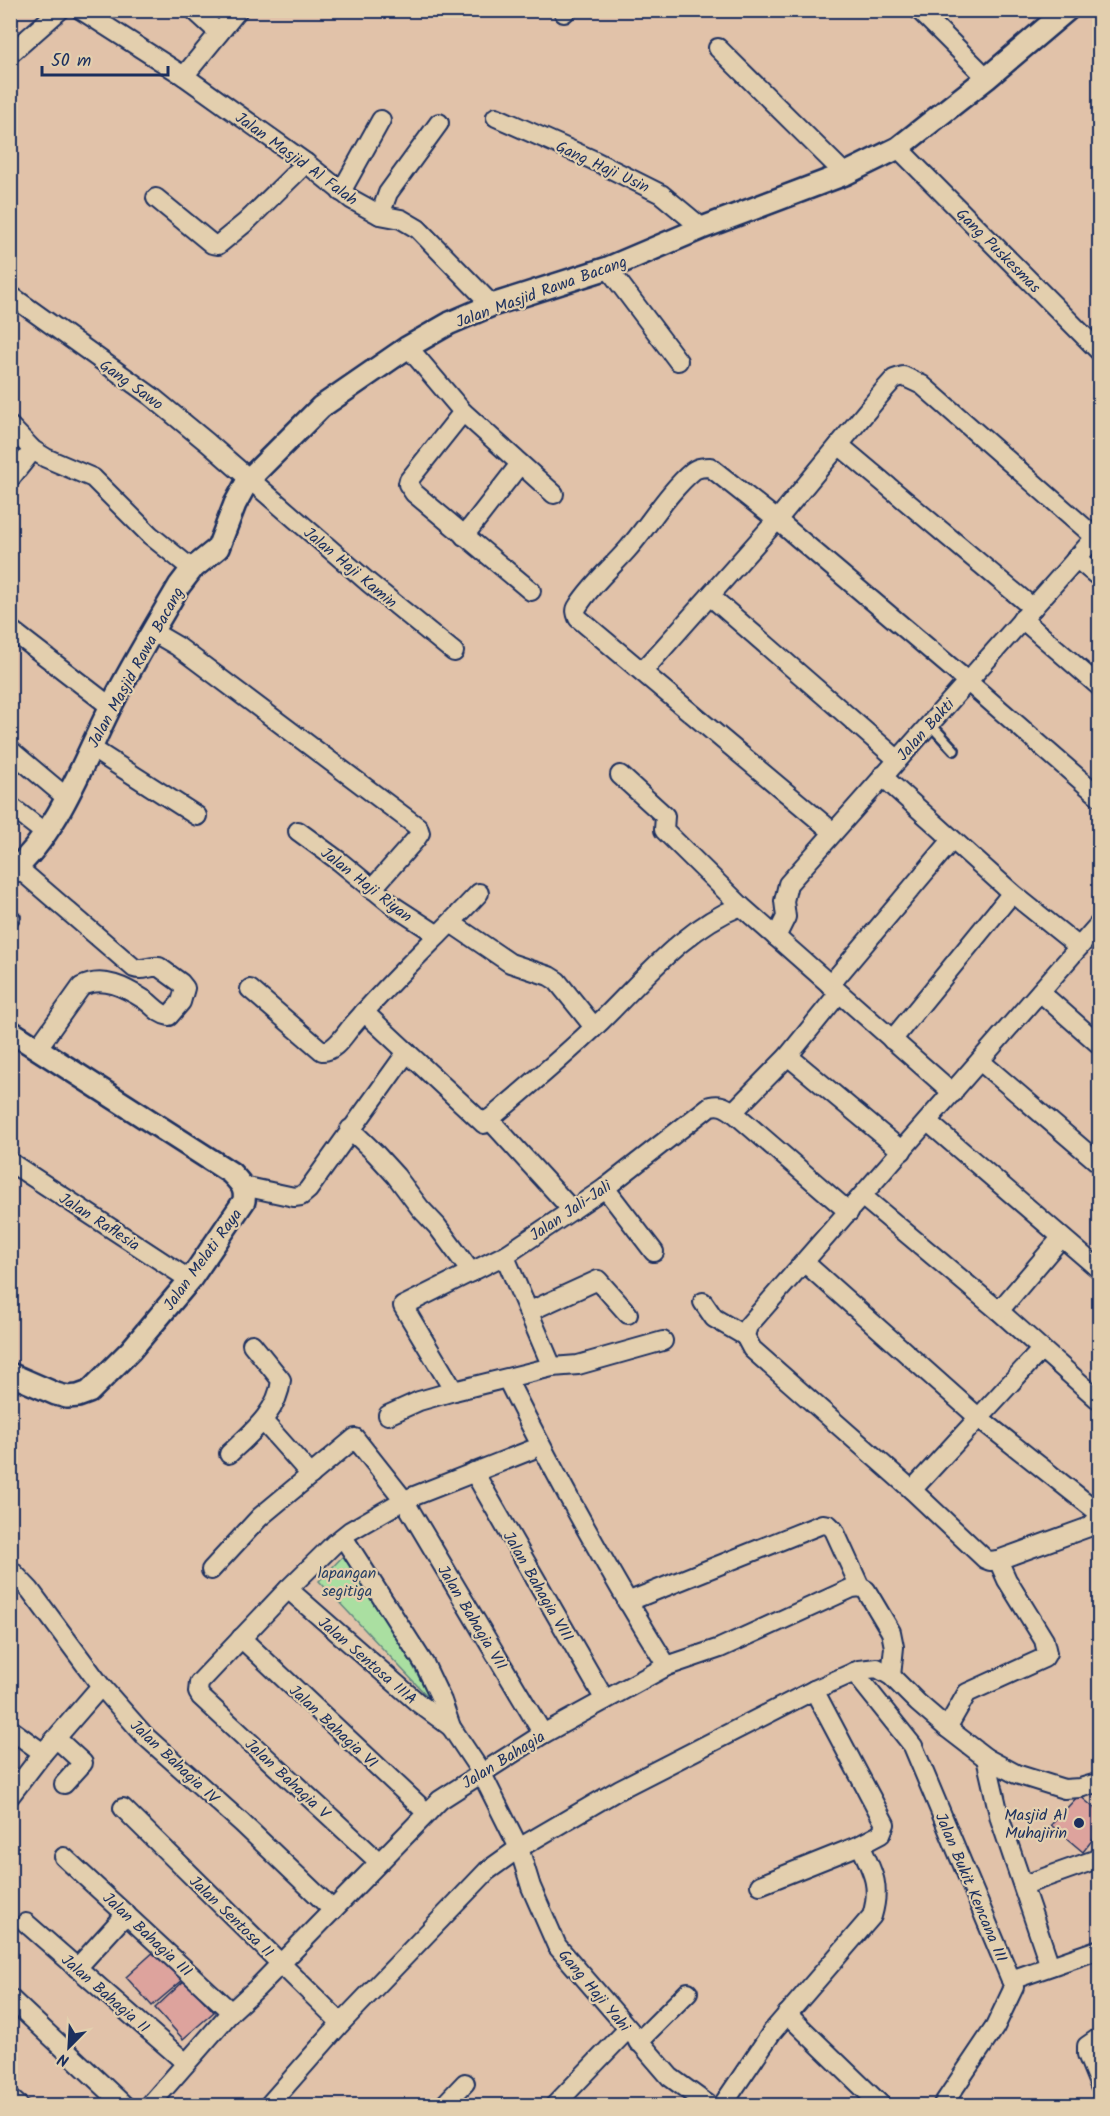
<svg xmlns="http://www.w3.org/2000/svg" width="1110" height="2116" font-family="Kalam,sans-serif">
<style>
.green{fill:#aadfa1;stroke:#628780;stroke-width:1.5}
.building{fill:#dda39d;stroke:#1b2f5e;stroke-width:1.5}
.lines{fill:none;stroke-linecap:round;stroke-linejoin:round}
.service-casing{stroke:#1b2f5e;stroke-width:14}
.minor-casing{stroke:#1b2f5e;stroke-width:22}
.tertiary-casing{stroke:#1b2f5e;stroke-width:26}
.service{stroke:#e3cfae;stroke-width:9}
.minor{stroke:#e3cfae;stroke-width:18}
.tertiary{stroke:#e3cfae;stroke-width:21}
.poi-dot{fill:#1b2f5e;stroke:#e3cfae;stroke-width:2}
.labels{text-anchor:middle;stroke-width:4.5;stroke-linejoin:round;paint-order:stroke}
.street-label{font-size:16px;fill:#1b2f5e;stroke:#e3cfae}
.park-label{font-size:16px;fill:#294165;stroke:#e3cfae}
.poi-label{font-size:16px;fill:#1b2f5e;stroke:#e3cfae;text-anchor:end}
</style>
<rect width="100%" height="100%" fill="#e1c2a9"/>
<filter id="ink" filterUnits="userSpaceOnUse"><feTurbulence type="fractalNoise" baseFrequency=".0167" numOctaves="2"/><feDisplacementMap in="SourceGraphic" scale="12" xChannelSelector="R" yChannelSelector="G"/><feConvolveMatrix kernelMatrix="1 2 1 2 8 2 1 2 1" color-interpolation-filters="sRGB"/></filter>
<g filter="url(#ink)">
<polygon class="green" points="347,1552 356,1558 431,1700 319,1581"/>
<g class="building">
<polygon points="1079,1795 1100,1813 1100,1830 1083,1852 1051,1825"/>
<polygon points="157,1949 184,1979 152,2006 126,1977"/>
<polygon points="185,1980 214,2012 183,2039 155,2008"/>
</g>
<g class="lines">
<g class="service-casing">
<g id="service">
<polyline points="929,723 954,750"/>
<polyline points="10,924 15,917"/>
</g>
</g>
<g class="minor-casing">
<g id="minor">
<polyline points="81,10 184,76 306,163 351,199 380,215 401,219 418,229 492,305"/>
<polyline points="194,10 219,33"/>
<polyline points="919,10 987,78"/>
<polyline points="564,13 567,10"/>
<polyline points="718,48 845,174"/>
<polyline points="10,54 60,10"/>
<polyline points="184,76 238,10"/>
<polyline points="496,117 591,159 661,194 702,228"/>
<polyline points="898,148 1100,352"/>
<polyline points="341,192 381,120"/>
<polyline points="156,198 212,244 218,245 246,222 306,163"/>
<polyline points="380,215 388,193 439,123"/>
<polyline points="608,268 678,361"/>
<polyline points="10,295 151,396 208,443 369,583 454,652"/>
<polyline points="408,347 463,412 554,494"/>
<polyline points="463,412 409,480 408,484 414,493 531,591"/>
<polyline points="10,426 33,450 46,458 93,478 150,535 192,569"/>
<polyline points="839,445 1033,608"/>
<polyline points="10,479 33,450"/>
<polyline points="464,536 520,464"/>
<polyline points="1076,558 1100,578"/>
<polyline points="710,596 897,759"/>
<polyline points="1022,619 1100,687"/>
<polyline points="10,629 111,707"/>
<polyline points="153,632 177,646 418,827 420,833 416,839 372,889"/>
<polyline points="643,671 777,520 885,389 894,379 903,376 922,385 1095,537"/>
<polyline points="91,748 197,816"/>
<polyline points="10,750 67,798"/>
<polyline points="620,775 665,816 664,830 741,906 953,1093"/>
<polyline points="882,776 1012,893 1079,947"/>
<polyline points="10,806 45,833"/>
<polyline points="298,831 339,861 395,907 438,935"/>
<path d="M833 832 578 618C576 613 575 610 578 606 591 585 611 568 627 550 649 525 668 492 693 471 698 467 704 467 710 467L777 520 967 681 1100 797"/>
<path d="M18 868 134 968C144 972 150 965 159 967L181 983 185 988 181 1002 169 1016C158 1014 154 1006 145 1000 126 988 103 975 81 987L37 1049"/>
<polyline points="451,923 510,963 549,976 557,981 594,1027"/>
<polyline points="776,937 786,917 784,901 788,884 1100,532"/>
<polyline points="830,985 952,840"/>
<path d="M250 989 322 1051C335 1052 344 1035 352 1026 392 979 437 938 479 893"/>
<polyline points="1040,992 1100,1045"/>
<polyline points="839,993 788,1056 733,1112 849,1212"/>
<path d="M364 1012 484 1124C524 1090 564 1057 601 1021 644 979 684 928 741 906"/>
<polyline points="892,1040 1012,893"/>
<polyline points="788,1056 902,1151"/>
<polyline points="980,1061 1100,1164"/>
<polyline points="489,1119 572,1210"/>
<polyline points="928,1122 1100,1270"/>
<polyline points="350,1129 375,1153 396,1176 420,1208 437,1226 471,1272"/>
<polyline points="10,1162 190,1280"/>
<polyline points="243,1186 294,1197 301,1196 308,1190 407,1052"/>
<polyline points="605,1188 654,1252"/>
<polyline points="862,1196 999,1311 1100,1401"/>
<polyline points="804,1262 979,1418 1094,1509 1099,1514 1099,1518 1089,1527 998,1560 990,1561 985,1559 912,1490 752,1349 745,1336 748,1326 1100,923"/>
<polyline points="703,1302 714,1318 745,1336"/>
<polyline points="999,1311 1061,1238"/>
<polyline points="528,1312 598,1280 628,1314"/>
<path d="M552 1367 506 1259 507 1254 605 1188 710 1106C720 1104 724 1106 733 1112"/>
<path d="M507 1379C556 1477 609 1573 667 1666"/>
<polyline points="454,1391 403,1306 507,1254"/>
<polyline points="388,1415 419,1401 454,1391 552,1367 578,1365 663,1341"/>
<polyline points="263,1421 311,1475"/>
<path d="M229 1454C251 1433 278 1412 281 1380L252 1344"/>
<polyline points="474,1472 605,1700"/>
<polyline points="912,1490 1041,1350"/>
<polyline points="343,1537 425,1665 442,1701 451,1727 481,1772 519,1848 531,1887 557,1946 670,2077 710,2106"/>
<polyline points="10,1569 30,1590 101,1686 145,1736 242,1823 333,1910"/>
<polyline points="211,1570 260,1517 355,1438 404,1500 543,1734"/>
<polyline points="288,1589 417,1702 451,1727"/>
<polyline points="627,1602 822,1524 829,1525 834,1530 860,1587"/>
<polyline points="241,1638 427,1813"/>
<polyline points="854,1672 913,1746 1014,1987 995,2027 942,2106"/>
<polyline points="947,1728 967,1693 1044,1658 1047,1653 1044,1640 1007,1580 998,1560"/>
<polyline points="10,1729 43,1753"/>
<polyline points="57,1739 83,1763 64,1784"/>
<polyline points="986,1758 1000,1819 1050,1966"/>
<polyline points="10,1796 43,1753 101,1686"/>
<polyline points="123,1808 341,2023"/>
<polyline points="64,1857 231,2012"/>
<polyline points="379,1862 201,1697 198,1692 199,1683 288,1589 335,1543 350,1531 404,1500 531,1450"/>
<polyline points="760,1885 860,1845 881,1834 885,1824 814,1690"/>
<polyline points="1024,1885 1100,1858"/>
<polyline points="26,1923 186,2063"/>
<polyline points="77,1968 126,1914"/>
<polyline points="1011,1980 1100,1949"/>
<polyline points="10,1998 125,2106"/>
<polyline points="787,2014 882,2106"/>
<polyline points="1100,2037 1087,2046 1087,2054 1100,2086"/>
<polyline points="638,2042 688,1992"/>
<polyline points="10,2098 19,2106"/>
<polyline points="149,2106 231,2012 257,1988 440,1800 543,1734 667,1666 720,1648 852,1588 860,1587 866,1590 891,1632 894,1647 891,1676"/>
<polyline points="268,2106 341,2023 487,1871 519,1848 620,1789 814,1690 859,1670 877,1668 891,1676 918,1703 947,1728 986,1758 1016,1774 1064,1789 1080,1788 1100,1782"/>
<polyline points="443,2106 465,2083"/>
<polyline points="554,2106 628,2029"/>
<path d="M722 2106 772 2032 872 1916C881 1886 873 1872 860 1845"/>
</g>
</g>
<g class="tertiary-casing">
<g id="tertiary">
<path d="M10 874C59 831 81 766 109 710 130 668 155 627 179 586L192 569 218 548 235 504 248 480 321 407 408 347 450 323 492 305 608 268 702 228 845 174 898 148 987 78 1067 10"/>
<path d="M10 1031 231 1173C240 1183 246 1187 244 1201L190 1280 130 1351 89 1392 78 1396 67 1397 56 1394 10 1374"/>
</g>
</g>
<use href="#service" class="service"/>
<use href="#minor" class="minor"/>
<use href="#tertiary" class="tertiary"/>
</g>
</g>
<circle class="poi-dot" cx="1079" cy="1823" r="6"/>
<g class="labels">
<g class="street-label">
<text transform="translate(297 158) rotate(36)" y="6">Jalan Masjid Al Falah</text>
<text transform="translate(603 166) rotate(25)" y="6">Gang Haji Usin</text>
<text transform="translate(999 250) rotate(45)" y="6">Gang Puskesmas</text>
<text transform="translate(541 291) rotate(-20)" y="6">Jalan Masjid Rawa Bacang</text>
<text transform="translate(132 384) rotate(36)" y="6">Gang Sawo</text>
<text transform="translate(351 567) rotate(40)" y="6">Jalan Haji Kamin</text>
<text transform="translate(135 667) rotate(-61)" y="6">Jalan Masjid Rawa Bacang</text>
<text transform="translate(925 729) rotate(-48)" y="6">Jalan Bakti</text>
<text transform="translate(367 884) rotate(38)" y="6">Jalan Haji Riyan</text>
<text transform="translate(570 1210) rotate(-34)" y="6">Jalan Jali-Jali</text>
<text transform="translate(100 1221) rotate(33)" y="6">Jalan Raflesia</text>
<text transform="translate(202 1259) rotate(-54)" y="6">Jalan Melati Raya</text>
<text transform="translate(539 1586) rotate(60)" y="6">Jalan Bahagia VIII</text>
<text transform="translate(473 1617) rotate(59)" y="6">Jalan Bahagia VII</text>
<text transform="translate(368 1660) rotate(41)" y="6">Jalan Sentosa IIIA</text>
<text transform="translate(334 1726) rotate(43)" y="6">Jalan Bahagia VI</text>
<text transform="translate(503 1759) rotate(-32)" y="6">Jalan Bahagia</text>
<text transform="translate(175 1761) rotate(43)" y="6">Jalan Bahagia IV</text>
<text transform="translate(288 1778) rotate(43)" y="6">Jalan Bahagia V</text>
<text transform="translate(972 1887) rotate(67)" y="6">Jalan Bukit Kencana III</text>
<text transform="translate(232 1916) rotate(44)" y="6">Jalan Sentosa II</text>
<text transform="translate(148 1934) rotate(43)" y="6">Jalan Bahagia III</text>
<text transform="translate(595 1990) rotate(50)" y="6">Gang Haji Yahi</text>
<text transform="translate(106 1993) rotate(41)" y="6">Jalan Bahagia II</text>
</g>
<g class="park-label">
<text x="347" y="1578">lapangan<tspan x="347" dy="18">segitiga</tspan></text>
</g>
<g class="poi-label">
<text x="1067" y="1820">Masjid Al<tspan x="1067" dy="18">Muhajirin</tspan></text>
</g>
</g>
<rect width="1110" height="2116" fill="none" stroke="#e3cfae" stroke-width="36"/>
<rect x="18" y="18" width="1074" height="2080" fill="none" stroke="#1b2f5e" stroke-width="2" filter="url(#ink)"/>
<g transform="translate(69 2047) rotate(204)" stroke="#e3cfae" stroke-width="4.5" paint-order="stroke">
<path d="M0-4.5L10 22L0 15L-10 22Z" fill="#1b2f5e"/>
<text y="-9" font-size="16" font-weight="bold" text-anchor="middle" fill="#1b2f5e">N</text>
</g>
<path d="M42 66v9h126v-9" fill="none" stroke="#1b2f5e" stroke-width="3"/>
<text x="51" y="66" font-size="18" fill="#1b2f5e" stroke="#e3cfae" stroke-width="4.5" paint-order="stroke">50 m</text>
</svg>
